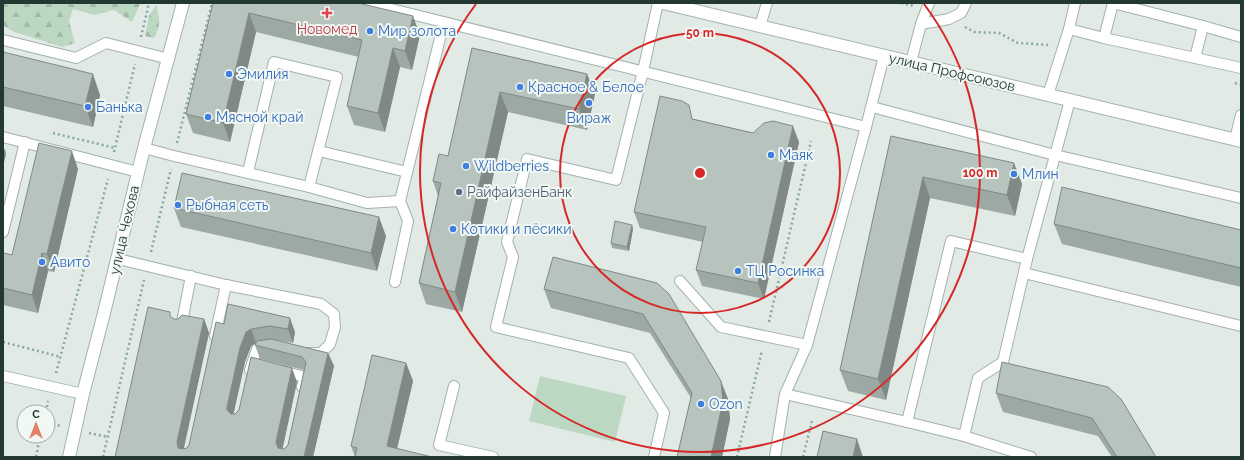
<svg xmlns="http://www.w3.org/2000/svg" width="1244" height="460" font-family="Raleway,sans-serif">
<style>
.green{fill:#bcd8c3}
.forest{fill:url(#forest-firs)}
.lines{fill:none;stroke-linecap:round;stroke-linejoin:round}
.service-casing{stroke:#a4b1ac;stroke-width:12}
.minor-casing{stroke:#a4b1ac;stroke-width:14}
.secondary-casing{stroke:#a1b4ad;stroke-width:14}
.path{stroke:#85a99d;stroke-width:2.5;stroke-dasharray:2 3;stroke-linecap:butt}
.service{stroke:#fff;stroke-width:10}
.minor{stroke:#fff;stroke-width:12}
.secondary{stroke:#fff;stroke-width:12}
.wall{fill:#9da9a3;fill-rule:evenodd}
.shaded-wall{fill:#808985}
.building{fill:#b7c4be;stroke:#808985}
.ring{fill:none;stroke:#d62828;stroke-width:2}
.health-dot{fill:#e0444e;stroke:#f1f7f3;stroke-width:1.5}
.shop-dot{fill:#3f7fe0;stroke:#f1f7f3;stroke-width:1.5}
.service-dot{fill:#5c6f8a;stroke:#f1f7f3;stroke-width:1.5}
.labels{text-anchor:middle;stroke-width:4;stroke-linejoin:round;paint-order:stroke}
.health-label{font-size:14px;fill:#be3a42;stroke:#f1f7f3}
.shop-label{font-size:14px;fill:#366cbe;stroke:#f1f7f3;text-anchor:start}
.street-label{font-size:14px;fill:#233832;stroke:#f1f7f3}
.service-label{font-size:14px;fill:#4e5e75;stroke:#f1f7f3;text-anchor:start}
.centre{fill:#d62828;stroke:#f1f7f3;stroke-width:2}
.ring-label{font-size:12px;text-anchor:middle;font-weight:bold;fill:#d62828;stroke:#f1f7f3;stroke-width:4;stroke-linejoin:round;paint-order:stroke}
</style>
<defs>
<pattern id="forest-firs" width="22" height="20" patternUnits="userSpaceOnUse"><rect width="22" height="20" fill="#bcd8c3"/><path d="M5 1l3.5 6h-7zM16 11l3.5 6h-7z" fill="#a1baa8"/></pattern>
</defs>
<rect width="100%" height="100%" fill="#e1eae5"/>
<polygon class="green" points="540,376 626,396 615,442 529,421"/>
<g class="forest">
<polygon points="3,3 139,3 140,4 132,22 114,10 94,15 73,9 69,21 75,43 62,47 12,31 3,25"/>
<path d="M156 5C160 19 161 26 154 38L145 36 149 16Z"/>
</g>
<g class="lines">
<g class="service-casing">
<g id="service">
<polyline points="367,3 866,127"/>
<polyline points="921,24 949,19 961,13 966,3"/>
<polyline points="760,26 767,3"/>
<polyline points="1069,29 1104,38 1113,3 1203,26 1241,37"/>
<polyline points="1104,38 1241,68"/>
<polyline points="3,40 76,58 106,43 169,59"/>
<polyline points="1195,58 1203,26"/>
<polyline points="911,62 921,24 929,3"/>
<polyline points="1048,95 1069,29 1075,3"/>
<polyline points="872,107 1055,155 1241,198"/>
<polyline points="3,137 138,172"/>
<polyline points="1235,139 1241,115"/>
<polyline points="144,148 174,156 309,187 367,203 400,201"/>
<polyline points="319,151 407,172"/>
<polyline points="248,172 274,62 337,77 309,187"/>
<polyline points="3,232 25,142"/>
<polyline points="118,259 226,285 321,304 334,314 335,327 330,344 321,353 309,353"/>
<polyline points="1024,273 1241,326"/>
<polyline points="680,281 721,327 807,345"/>
<polyline points="395,282 408,221 400,201 444,22"/>
<polyline points="181,327 191,276"/>
<polyline points="215,336 226,285"/>
<polyline points="250,370 257,349 268,347"/>
<polyline points="282,371 305,377 302,387"/>
<polyline points="3,376 83,394"/>
<polyline points="454,386 439,445 493,457"/>
<polyline points="785,394 907,422 964,436 1031,457"/>
<polyline points="907,422 951,241 1027,259"/>
<polyline points="964,436 978,378 1003,362 1027,259 1070,100"/>
<polyline points="654,457 664,413 629,358 496,327 513,257 507,242 527,159 616,180 643,71 658,3"/>
<polyline points="775,457 785,394 807,345 866,127 884,56"/>
</g>
</g>
<g class="minor-casing">
<polyline id="minor" points="69,457 83,394 104,313 144,148 183,3"/>
</g>
<g class="secondary-casing">
<polyline id="secondary" points="663,3 1241,141"/>
</g>
<g class="path">
<polyline points="901,3 914,6"/>
<polyline points="965,27 974,32 999,33 1018,43 1050,45"/>
<polyline points="141,37 149,3"/>
<polyline points="1235,83 1241,85"/>
<polyline points="53,133 115,148"/>
<polyline points="177,143 212,3"/>
<polyline points="114,152 135,64"/>
<polyline points="151,252 171,169"/>
<polyline points="769,322 811,141"/>
<polyline points="3,342 61,357"/>
<polyline points="56,373 108,179"/>
<polyline points="46,412 48,401"/>
<polyline points="48,423 61,426"/>
<polyline points="89,433 108,437"/>
<polyline points="36,457 40,436"/>
<polyline points="103,457 144,280"/>
<polyline points="737,457 762,350"/>
<polyline points="803,457 812,421"/>
</g>
<use href="#service" class="service"/>
<use href="#minor" class="minor"/>
<use href="#secondary" class="secondary"/>
</g>
<g class="wall">
<polygon points="213,3 420,35 412,70 400,67 385,132 354,125 347,106 359,57 256,32 230,142 193,133 186,114"/>
<polygon points="472,48 587,74 595,94 587,130 508,112 462,312 426,304 419,283 438,196 433,181 448,156"/>
<polygon points="3,52 100,95 93,127 3,106"/>
<polygon points="694,119 753,133 799,142 764,299 702,286 696,270 703,242 640,228 634,212"/>
<polygon points="891,136 1022,184 1015,216 930,198 886,400 848,391 840,370"/>
<polygon points="78,169 54,272 48,271 38,313 3,305 3,253 12,255"/>
<polygon points="174,208 386,236 377,271 181,227"/>
<polygon points="1054,224 1241,230 1241,287 1062,244"/>
<polygon points="632,225 633,229 629,251 612,248 611,243"/>
<polygon points="657,283 728,399 730,419 722,457 677,457 691,398 650,333 551,308 544,289"/>
<path d="M228 304 295 332 293 343 275 340 328 353 334 366 313 457H115L171 317 174 319H204L209 333 183 449 187 448 189 445 224 324ZM256 343 255 345 260 359 304 370 288 445 284 449H282L297 382 235 414H233L245 362 251 346Z"/>
<polygon points="1002,362 1156,457 1112,457 1098,436 1003,412 996,393"/>
<polygon points="406,363 413,381 397,449 355,457 351,446"/>
</g>
<g class="shaded-wall">
<polygon points="249,13 256,32 230,142 223,123"/>
<polygon points="413,16 420,35 412,70 405,51"/>
<polygon points="393,48 400,67 385,132 378,113"/>
<polygon points="93,74 100,95 93,127 85,106"/>
<polygon points="587,74 595,94 587,130 579,109"/>
<polygon points="500,92 508,112 462,312 455,292"/>
<polygon points="793,126 799,142 764,299 758,283"/>
<polygon points="5,150 6,154 3,167 3,156"/>
<polygon points="72,151 78,169 54,272 47,254"/>
<polygon points="1014,163 1022,184 1015,216 1007,195"/>
<polygon points="923,177 930,198 886,400 878,379"/>
<polygon points="379,217 386,236 377,271 371,253"/>
<polygon points="632,225 633,229 629,251 627,247"/>
<polygon points="42,253 48,271 38,313 32,295"/>
<polygon points="290,318 295,332 293,343 288,329"/>
<polygon points="204,319 209,333 182,457 177,442"/>
<polygon points="251,329 256,343 251,346 245,362 232,421 227,410 227,407 240,348 246,332"/>
<polygon points="328,353 334,366 313,457 304,457"/>
<polygon points="406,363 413,381 395,457 387,446"/>
<polygon points="292,368 297,382 281,456 276,442"/>
<polygon points="721,381 728,399 730,419 722,457 711,457"/>
<polygon points="857,439 863,457 853,457"/>
</g>
<g class="building">
<polygon points="213,3 358,3 413,16 405,51 393,48 378,113 347,106 362,40 249,13 223,123 186,114"/>
<polygon points="472,48 587,74 579,109 500,92 455,292 419,283 441,183 433,181 439,154 448,156"/>
<polygon points="3,52 93,74 85,106 3,87"/>
<polygon points="660,96 682,101 689,105 692,119 753,133 764,123 773,121 793,126 758,283 696,270 706,227 634,212"/>
<polygon points="891,136 1014,163 1007,195 923,177 878,379 840,370"/>
<polygon points="39,143 72,151 47,254 42,253 32,295 3,288 3,253 12,255"/>
<polygon points="3,150 5,150 3,156"/>
<polygon points="182,173 379,217 371,253 174,208"/>
<polygon points="1062,187 1241,230 1241,268 1054,224"/>
<polygon points="615,221 632,225 627,247 611,243"/>
<polygon points="553,257 657,283 669,294 721,381 723,401 711,457 677,457 692,393 643,314 544,289"/>
<polygon points="228,304 290,318 288,329 270,326 251,329 246,332 240,348 227,407 227,410 231,414 235,414 239,410 251,357 292,368 276,442 278,448 284,449 288,445 306,362 302,357 255,345 257,341 271,339 328,353 304,457 115,457 148,307 170,312 170,316 174,319 178,319 182,315 204,319 177,442 178,448 182,449 187,448 189,445 216,322 224,324"/>
<polygon points="372,355 406,363 387,446 432,457 355,457 357,448 351,446"/>
<polygon points="1002,362 1108,387 1121,399 1156,457 1117,457 1092,418 996,393"/>
<polygon points="823,431 857,439 853,457 817,457"/>
</g>
<g class="ring">
<circle cx="700" cy="173" r="140"/>
<path d="M924 4A280 280 0 1 1 476 4"/>
</g>
<path class="health-dot" d="M325 7h4v4h4v4h-4v4h-4v-4h-4v-4h4z"/>
<g class="shop-dot">
<circle cx="370" cy="31" r="4"/>
<circle cx="229" cy="74" r="4"/>
<circle cx="520" cy="87" r="4"/>
<circle cx="589" cy="103" r="4"/>
<circle cx="88" cy="107" r="4"/>
<circle cx="208" cy="117" r="4"/>
<circle cx="771" cy="155" r="4"/>
<circle cx="466" cy="166" r="4"/>
<circle cx="1014" cy="174" r="4"/>
<circle cx="178" cy="205" r="4"/>
<circle cx="453" cy="229" r="4"/>
<circle cx="42" cy="262" r="4"/>
<circle cx="738" cy="271" r="4"/>
<circle cx="701" cy="404" r="4"/>
</g>
<circle class="service-dot" cx="459" cy="192" r="4"/>
<g class="labels">
<g class="health-label">
<text x="327" y="34">Новомед</text>
</g>
<g class="shop-label">
<text x="378" y="36">Мир золота</text>
<text x="237" y="79">Эмилия</text>
<text x="528" y="92">Красное &amp; Белое</text>
<text x="96" y="112">Банька</text>
<text x="216" y="122">Мясной край</text>
<text x="589" y="123" text-anchor="middle">Вираж</text>
<text x="779" y="160">Маяк</text>
<text x="474" y="171">Wildberries</text>
<text x="1022" y="179">Млин</text>
<text x="186" y="210">Рыбная сеть</text>
<text x="461" y="234">Котики и пёсики</text>
<text x="50" y="267">Авито</text>
<text x="746" y="276">ТЦ Росинка</text>
<text x="709" y="409">Ozon</text>
</g>
<g class="street-label">
<text transform="translate(952 72) rotate(13)" y="5">улица Профсоюзов</text>
<text transform="translate(124 230) rotate(-77)" y="5">улица Чехова</text>
</g>
<g class="service-label">
<text x="467" y="197">РайфайзенБанк</text>
</g>
</g>
<circle cx="700" cy="173" r="6" class="centre"/>
<g class="ring-label">
<text x="700" y="37">50 m</text>
<text x="980" y="177">100 m</text>
</g>
<rect width="1244" height="460" fill="none" stroke="#233832" stroke-width="8"/>
<g transform="translate(36 424)"><circle r="19" fill="#f1f7f3" stroke="#9faba6"/>
<path d="M0-3L7 15L0 10L-7 15Z" fill="#e18167"/>
<text y="-6" font-size="11" font-weight="bold" text-anchor="middle" fill="#233832">С</text>
</g>
</svg>
